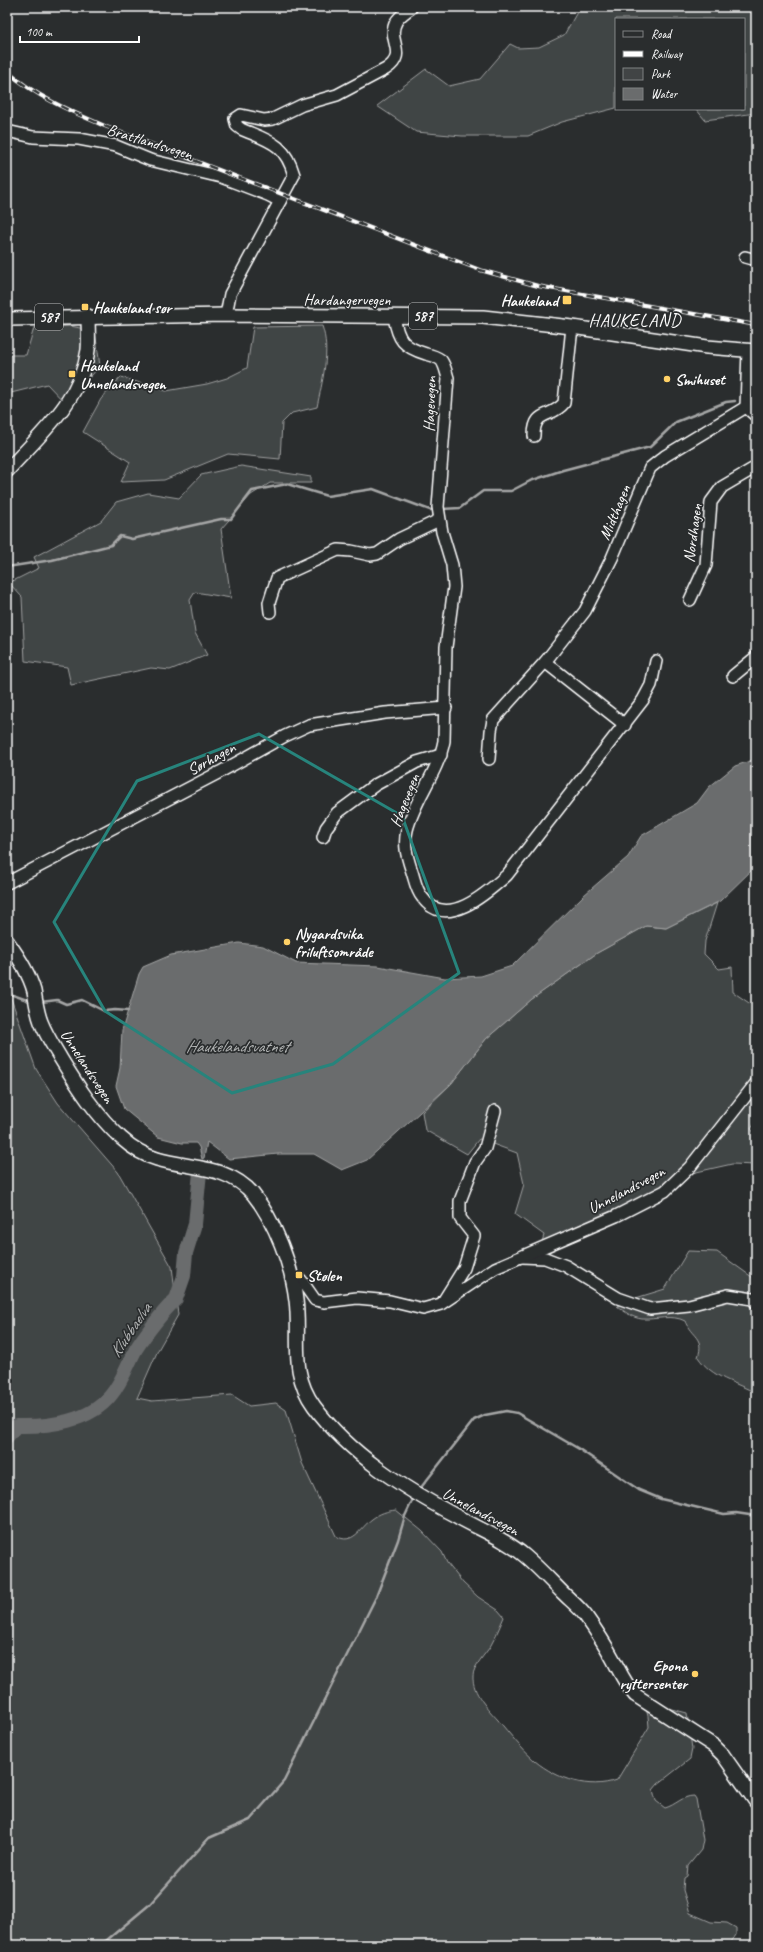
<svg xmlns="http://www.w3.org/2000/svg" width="763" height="1952" font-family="Caveat,sans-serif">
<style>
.green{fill:#414445;stroke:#a0a2a2}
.water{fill:#6a6c6d;stroke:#a6a7a7}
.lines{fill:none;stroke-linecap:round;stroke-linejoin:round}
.stream{stroke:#a6a7a7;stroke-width:2.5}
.river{stroke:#6a6c6d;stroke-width:14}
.minor-casing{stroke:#fff;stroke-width:14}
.major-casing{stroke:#fff;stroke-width:16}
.minor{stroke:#2a2d2e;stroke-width:11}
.major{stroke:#2a2d2e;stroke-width:13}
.rail-casing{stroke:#fff;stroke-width:4}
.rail{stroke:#2a2d2e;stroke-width:2.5;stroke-dasharray:8;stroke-linecap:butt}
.marked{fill:none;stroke:#27847c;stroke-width:3;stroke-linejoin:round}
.poi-dot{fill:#ffd166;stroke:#2a2d2e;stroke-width:1.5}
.labels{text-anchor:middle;stroke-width:3.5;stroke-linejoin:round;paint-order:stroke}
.shield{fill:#2a2d2e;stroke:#bfc0c0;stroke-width:1}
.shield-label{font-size:15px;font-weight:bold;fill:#fff}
.street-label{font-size:16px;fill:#fff;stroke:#2a2d2e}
.poi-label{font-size:16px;font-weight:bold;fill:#fff;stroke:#2a2d2e;text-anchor:start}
.water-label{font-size:17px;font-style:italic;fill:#b4b6b6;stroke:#2a2d2e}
.quarter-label{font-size:18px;letter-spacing:1px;fill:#fff;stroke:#2a2d2e}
</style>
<rect width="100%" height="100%" fill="#2a2d2e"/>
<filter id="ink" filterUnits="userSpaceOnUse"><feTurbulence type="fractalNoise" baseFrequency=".025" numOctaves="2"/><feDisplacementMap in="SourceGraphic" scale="8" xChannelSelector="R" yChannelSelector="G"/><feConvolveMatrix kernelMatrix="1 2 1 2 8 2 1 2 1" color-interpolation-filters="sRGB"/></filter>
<g filter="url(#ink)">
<g class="green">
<polygon points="580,7 756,7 756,113 705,120 696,109 744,109 744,19 616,19 616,108 562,122 528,136 462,136 416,132 377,106 426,69 449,86 480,79 510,44 518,48 539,47 564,35"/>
<polygon points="70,326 95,331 100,366 66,404 47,384 7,394 7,355 26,355 34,328"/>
<path d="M322 326C331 351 322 382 317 407L292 413 282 423 280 459 228 454 164 480 121 482 130 462 83 432 101 399 121 377 166 391 207 384 227 378 247 368 253 327Z"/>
<polygon points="241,466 311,477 311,483 270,483 251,495 221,529 231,598 195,592 190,600 195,633 207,655 170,670 151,668 71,685 67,667 25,661 22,597 9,583 39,568 34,557 101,521 116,502 148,493 179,498 201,475"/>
<polygon points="717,903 705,941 704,954 719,969 732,967 733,992 752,1005 751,1027 756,1028 756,1121 751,1129 756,1135 756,1165 732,1164 692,1173 670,1190 539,1252 544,1235 515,1214 524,1184 517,1153 479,1139 467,1154 425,1130 422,1112 451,1084 486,1039 532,999 597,953 646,926 666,928"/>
<path d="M7 987 36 1069 58 1103 118 1172 172 1267 178 1315 158 1350 137 1398 152 1401 232 1395 249 1406 276 1403 286 1410 302 1463 336 1536C353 1546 360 1528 372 1519 380 1513 387 1511 396 1510L422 1531 442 1552 447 1563 463 1583 478 1597 498 1610 504 1617C500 1626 496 1636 491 1645 486 1654 473 1666 473 1676 472 1693 488 1709 498 1720 510 1734 521 1749 535 1761 557 1779 589 1790 617 1780L649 1727 648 1716 644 1702 687 1713 692 1749 690 1759 658 1784 653 1790 656 1801 665 1808C676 1805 682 1796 694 1796L696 1799 703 1840 701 1850 688 1866 687 1876 684 1878 683 1890 690 1913 711 1922 727 1923 736 1928V1935L729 1945H7Z"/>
<path d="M688 1251 717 1252 756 1280V1393C735 1382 712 1378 698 1357 705 1337 691 1337 685 1321 672 1314 655 1320 642 1319 632 1318 624 1311 617 1306L626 1301 665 1289Z"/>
</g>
<polygon class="water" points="756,759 756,866 720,901 666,928 646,926 597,953 532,999 486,1039 451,1084 367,1160 342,1170 314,1154 278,1154 229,1159 207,1142 204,1158 202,1159 199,1147 196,1143 182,1143 158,1137 124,1109 116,1086 120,1068 122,1030 139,974 143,967 171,955 239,943 263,946 296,963 378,966 445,978 481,976 512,966 584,895 628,857 641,836 697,803 709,787 735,766"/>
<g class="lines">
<g class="stream">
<polyline points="754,401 756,400"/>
<polyline points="442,509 460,508 483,491 511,491 530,481 563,470 650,447 676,422 726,402 735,401"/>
<polyline points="7,567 52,560 111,545 120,536 132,539 221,519 231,519 252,491 287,484 327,496 373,489 430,510 435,509"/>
<polyline points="7,993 30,1001"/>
<polyline points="41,1002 57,1000 66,1004 82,1000 104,1011 115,1010 128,1011"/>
<polyline points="419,1490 474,1420 485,1415 506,1411 517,1413 579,1449 639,1490 661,1499 724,1514 736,1513 756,1516"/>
<polyline points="101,1945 149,1905 209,1838 250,1820 284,1781 376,1597 398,1540 405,1516 414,1497"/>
</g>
<path class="river" d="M7 1437 16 1426C48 1427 90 1422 111 1395 122 1382 128 1364 136 1349 145 1335 164 1310 176 1299L184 1276 186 1253 195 1224 200 1172"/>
<g class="minor-casing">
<g id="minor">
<polyline points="7,131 33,137 79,139 116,146 150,160 221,177 268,195 280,201"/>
<polyline points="745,257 756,260"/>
<path d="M226 315 230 294 294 175C285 143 269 141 241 129L237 126 235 119 241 115 264 120 273 119 302 105 337 95 386 69C409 54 386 40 396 22 399 16 406 12 412 7"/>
<path d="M394 317C398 340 403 347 426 354 431 355 437 357 441 360 445 365 446 372 448 378L438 507 442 532 452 565 454 587 446 647 444 741C438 773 415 798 407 830 403 847 408 859 413 875 415 882 417 891 422 897 445 931 487 893 507 875L643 700 651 685 656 661"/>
<polyline points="748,350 746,407 756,416"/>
<path d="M534 436C534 409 551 419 564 403L572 327"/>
<polyline points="690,600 706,565 711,502 722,487 756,467"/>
<polyline points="270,612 269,603 277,578 338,550 351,551 370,555 377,554 399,539 439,520"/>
<polyline points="545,662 625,725"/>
<polyline points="733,676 756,657"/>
<polyline points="489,759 491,731 493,720 545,662 585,611 612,558 650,468 665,456 746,407"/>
<polyline points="323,837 326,828 337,813 375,785 417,762 441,755"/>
<polyline points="7,883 220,772 285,736 309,725 385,713 446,708"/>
<polyline points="522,1257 545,1258 566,1266 618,1298 650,1309 689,1305 728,1295 753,1299 756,1303"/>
<polyline points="293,1280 301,1280 315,1300 324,1302 357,1298 390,1301 423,1309 441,1304 495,1268 616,1216 665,1191 690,1167 756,1083"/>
<polyline points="444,1300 464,1268 474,1236 460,1218 460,1201 475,1162 485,1148 495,1111"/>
</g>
</g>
<g class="major-casing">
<g id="major">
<polyline points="7,319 226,315 483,317 572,327 707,347 756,351"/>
<path d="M7 471C39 435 81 401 88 350 89 339 88 327 88 316"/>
<path d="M7 941C18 956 29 973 34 991 36 1002 37 1012 41 1022 46 1035 54 1047 61 1059 78 1087 96 1115 121 1138 131 1147 143 1155 157 1159 190 1169 228 1165 253 1194 275 1221 292 1266 296 1300 301 1338 289 1372 314 1406 350 1455 405 1489 458 1517 481 1530 505 1539 525 1556 539 1568 551 1581 563 1593 570 1600 579 1607 585 1615 595 1629 605 1644 613 1659 620 1672 625 1684 635 1695L714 1746 723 1755 756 1802"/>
</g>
</g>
<use href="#minor" class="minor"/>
<use href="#major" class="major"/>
<g class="rail-casing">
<path id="rail" d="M7 71C36 97 72 112 107 127L480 270 538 286 756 325"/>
</g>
<use href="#rail" class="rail"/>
</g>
</g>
<path class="marked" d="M259 734 402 816 459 973 333 1064 232 1093 105 1011 54 922 137 781Z"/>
<g class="poi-dot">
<rect x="562" y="295" width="10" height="10" rx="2"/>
<rect x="81" y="303" width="8" height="8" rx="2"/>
<rect x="68" y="370" width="8" height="8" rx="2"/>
<circle cx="667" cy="379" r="4"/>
<circle cx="287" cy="942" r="4"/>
<rect x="295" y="1271" width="8" height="8" rx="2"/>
<circle cx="695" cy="1674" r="4"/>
</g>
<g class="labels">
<g class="shield">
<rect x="409" y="303" width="28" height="26" rx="3"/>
<rect x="35" y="304" width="28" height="26" rx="3"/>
</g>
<g class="shield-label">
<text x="423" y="321">587</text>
<text x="49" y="322">587</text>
</g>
<g class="street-label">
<text transform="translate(150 141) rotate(17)" y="6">Brattlandsvegen</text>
<text x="347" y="305">Hardangervegen</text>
<text transform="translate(429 404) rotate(-88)" y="6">Hagevegen</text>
<text transform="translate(614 512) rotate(-67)" y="6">Midthagen</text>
<text transform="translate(692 533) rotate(-82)" y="6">Nordhagen</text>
<text transform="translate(211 758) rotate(-29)" y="6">Sørhagen</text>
<text transform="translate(404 800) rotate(-68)" y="6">Hagevegen</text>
<text transform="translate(88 1066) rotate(57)" y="6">Unnelandsvegen</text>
<text transform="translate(626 1189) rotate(-28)" y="6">Unnelandsvegen</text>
<text transform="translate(481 1511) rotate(28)" y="6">Unnelandsvegen</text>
</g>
<g class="poi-label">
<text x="558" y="306" text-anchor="end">Haukeland</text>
<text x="93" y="313">Haukeland sør</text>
<text x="80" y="371">Haukeland<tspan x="80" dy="18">Unnelandsvegen</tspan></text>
<text x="675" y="385">Smihuset</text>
<text x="295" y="939">Nygardsvika<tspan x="295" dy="18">friluftsområde</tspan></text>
<text x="307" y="1281">Stølen</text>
<text x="687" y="1671" text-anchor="end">Epona<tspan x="687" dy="18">ryttersenter</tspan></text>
</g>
<g class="water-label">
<text x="237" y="1052">Haukelandsvatnet</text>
<text transform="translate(130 1330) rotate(-56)" y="6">Klubbaelva</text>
</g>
<g class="quarter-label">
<text x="635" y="326">HAUKELAND</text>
</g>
</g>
<rect width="763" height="1952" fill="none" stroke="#2a2d2e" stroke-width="24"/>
<rect x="12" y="12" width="739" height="1928" fill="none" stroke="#fff" stroke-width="1.5" filter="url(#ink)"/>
<rect x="615" y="18" width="130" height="92" fill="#2a2d2e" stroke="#7f8182"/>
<rect x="623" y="31" width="20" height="6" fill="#2a2d2e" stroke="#7f8182"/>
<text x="651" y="38" font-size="12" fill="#ffffff">Road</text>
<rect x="623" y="51" width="20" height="6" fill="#ffffff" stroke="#7f8182"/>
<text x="651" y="58" font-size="12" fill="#ffffff">Railway</text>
<rect x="623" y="68" width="20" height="12" fill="#414445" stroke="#7f8182"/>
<text x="651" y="78" font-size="12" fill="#ffffff">Park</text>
<rect x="623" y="88" width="20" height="12" fill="#6a6c6d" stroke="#7f8182"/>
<text x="651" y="98" font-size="12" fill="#ffffff">Water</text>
<path d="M20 36v6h119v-6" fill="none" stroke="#ffffff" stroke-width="2"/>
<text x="26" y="36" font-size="12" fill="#ffffff" stroke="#2a2d2e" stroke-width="3" paint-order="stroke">100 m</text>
</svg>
